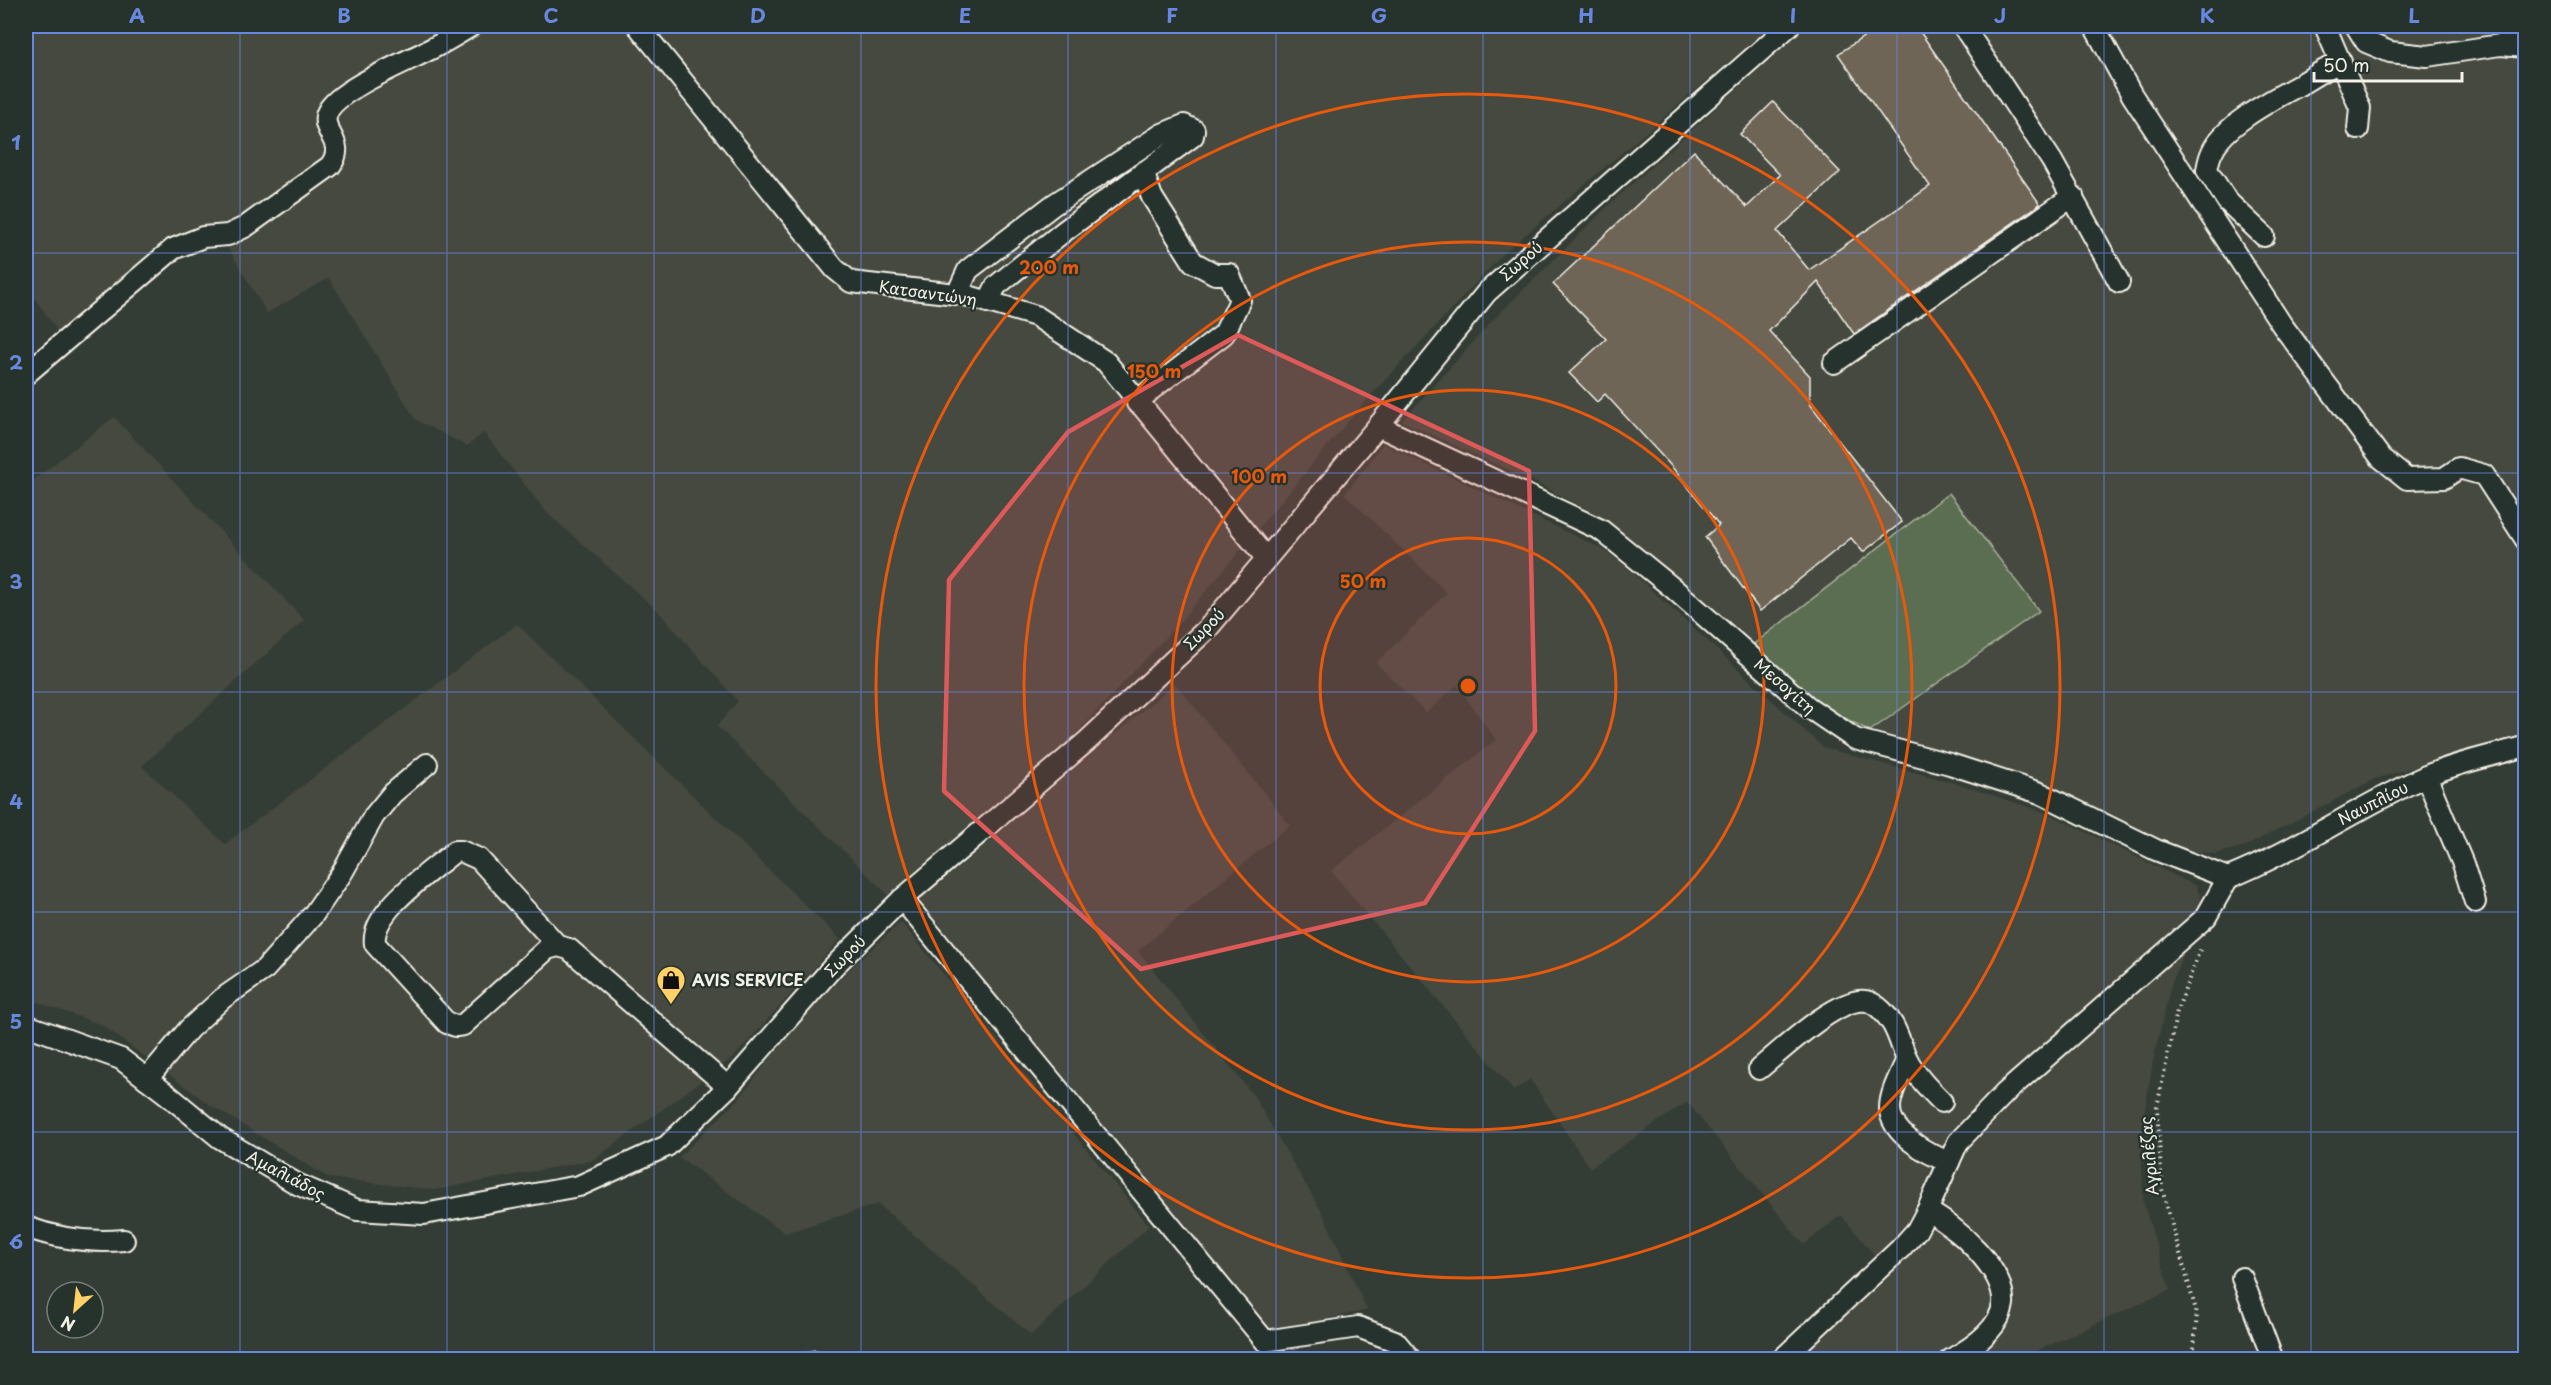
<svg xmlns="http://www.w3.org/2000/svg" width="2551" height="1385" font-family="'Playpen Sans',sans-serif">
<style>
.built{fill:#45493f}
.green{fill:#5c6e51;stroke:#a8b09c;stroke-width:1.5}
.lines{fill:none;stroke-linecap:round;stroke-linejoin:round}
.stream{stroke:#8c9e9e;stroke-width:6}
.building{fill:#6e6556;stroke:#f4f1e8;stroke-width:1.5}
.minor-casing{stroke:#f4f1e8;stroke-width:24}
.path{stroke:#f4f1e8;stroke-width:4;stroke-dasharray:1.5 4.5;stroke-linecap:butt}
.minor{stroke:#26332d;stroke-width:20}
.marked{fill:#de5a58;fill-opacity:0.2;stroke:#de5a58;stroke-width:4.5;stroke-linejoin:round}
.grid{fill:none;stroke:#6887de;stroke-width:1.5;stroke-opacity:0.55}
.ring{fill:none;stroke:#e8590c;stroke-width:3}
.labels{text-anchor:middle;stroke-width:4.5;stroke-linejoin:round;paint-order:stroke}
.street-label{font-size:16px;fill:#f4f1e8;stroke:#26332d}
.poi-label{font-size:16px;font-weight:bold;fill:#f4f1e8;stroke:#26332d;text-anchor:start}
.centre{fill:#e8590c;stroke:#26332d;stroke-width:3}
.ring-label{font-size:18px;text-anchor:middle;font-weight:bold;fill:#e8590c;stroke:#26332d;stroke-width:4.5;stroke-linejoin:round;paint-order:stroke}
.neatline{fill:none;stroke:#6887de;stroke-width:2}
.grid-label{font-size:20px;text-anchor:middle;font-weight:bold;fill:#6887de}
</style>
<rect width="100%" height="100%" fill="#343d35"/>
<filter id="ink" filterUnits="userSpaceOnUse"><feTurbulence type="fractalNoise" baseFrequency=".0167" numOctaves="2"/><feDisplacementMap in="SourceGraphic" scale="12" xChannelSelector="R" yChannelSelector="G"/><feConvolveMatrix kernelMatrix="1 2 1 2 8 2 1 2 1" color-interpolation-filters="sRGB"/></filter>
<g filter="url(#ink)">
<g class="built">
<polygon points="26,26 1771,26 1504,253 1361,406 1179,623 1056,755 888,895 717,726 738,701 656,609 547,513 484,433 467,446 416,420 329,278 267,313 225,243 193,227 64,340 26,286"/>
<polygon points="1807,26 2525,26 2525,735 2375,779 2248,845 2216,854 2180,850 2139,832 2055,789 1870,731 2039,611 1750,647 1663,569 1593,513 1533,481 1402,421 1493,320 1611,203"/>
<polygon points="114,417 304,620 142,766 225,844 517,624 840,939 734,1057 593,1160 435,1190 329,1178 210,1105 102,1025 26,998 26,486"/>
<polygon points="1383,444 1602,549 1622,563 1824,748 1958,784 2047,813 2196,886 2203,902 2170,988 2153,1061 2141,1133 2143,1201 2170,1290 2019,1359 1793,1359 1887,1270 1841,1215 1804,1245 1687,1102 1590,1168 1530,1079 1514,1091 1331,871 1496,740 1457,685 1426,713 1376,663 1447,593 1345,494"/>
<polygon points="1175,683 1290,825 1138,951 1253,1095 1323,1214 1367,1310 1267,1333 917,903"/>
<polygon points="901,922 1149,1226 1031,1335 878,1204 785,1233 679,1157 738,1100 792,1030 849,970"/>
</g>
<polygon class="green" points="1949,493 2039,611 1870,731 1823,707 1750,647"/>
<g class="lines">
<polyline class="stream" points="794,1360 814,1352 844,1360"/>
</g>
<polygon class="building" points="1880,26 1916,26 2040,204 1854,334 1818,282 1769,331 1810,376 1810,404 1902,522 1863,552 1851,538 1760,611 1705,537 1719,525 1672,467 1605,394 1597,402 1569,373 1606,339 1553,284 1694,151 1747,207 1780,175 1740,134 1773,102 1840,172 1777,231 1809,270 1930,186 1838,54"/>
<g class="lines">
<g class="minor-casing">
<g id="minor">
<polyline points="638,26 835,269 851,282 965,295 1036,316 1106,362 1266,558"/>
<polyline points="1963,26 2052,161 2119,282"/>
<polyline points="2094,26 2132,95 2282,325 2381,458 2407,479 2444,478 2459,468 2484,475 2526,540"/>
<polyline points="2325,26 2360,108 2358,129"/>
<polyline points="2356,26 2366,42 2390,52 2427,56 2500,45 2526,47"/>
<path d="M2264 236 2227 201 2207 170C2208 164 2209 158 2212 152 2223 126 2268 102 2292 89 2309 80 2323 69 2341 62"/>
<polyline points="957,294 968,270 1053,205 1162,134 1184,125 1194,130 1193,136 1063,232 996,286 988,302"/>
<polyline points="1834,363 2073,196"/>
<path d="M26 374 173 249 203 237 228 235 245 227 330 166C349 141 317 131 328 111 339 89 408 61 431 49 445 42 458 34 471 26"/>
<polyline points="1137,403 1152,389 1224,334 1240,300 1229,274 1215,274 1193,262 1152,197 1143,172"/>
<polyline points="1378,426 1601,530 1674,589 1808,707 1855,739 1950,764 2040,793 2156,850 2228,878"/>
<polyline points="2426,776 2463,864 2475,902"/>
<path d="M2228 878C2296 851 2357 807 2424 777 2455 763 2492 756 2526 746"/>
<polyline points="902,899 1265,1341 1358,1327 1395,1341 1411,1360"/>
<path d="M558 946 479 859 461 851H455C432 871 370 911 375 944L447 1023 456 1026 463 1025 547 949 558 946 569 949 728 1087"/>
<polyline points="26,1025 121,1059 168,1095 220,1138 297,1184 357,1210 424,1214 579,1186 667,1146 728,1087 833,967 902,899 1087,741 1208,628 1378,426 1487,292 1789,26"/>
<path d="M1907 1059C1901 1074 1890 1092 1890 1108 1890 1134 1928 1154 1949 1162"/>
<path d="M1759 1069C1781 1051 1838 996 1866 1001 1877 1003 1888 1016 1893 1025 1899 1036 1902 1048 1907 1059 1916 1076 1929 1089 1942 1102"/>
<polyline points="147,1079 189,1029 223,998 265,969 313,915 342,873 374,816 392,794 427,764"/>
<path d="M1927 1211C1955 1225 2006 1270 2003 1304 2000 1329 1970 1349 1950 1360"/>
<path d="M26 1227C58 1239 89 1243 124 1240"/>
<polyline points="2242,1278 2273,1360"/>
<polyline points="1781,1360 1900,1249 1917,1230 1927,1211 1958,1142 2005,1093 2206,917 2228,878"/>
</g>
</g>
<polyline class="path" points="2193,1360 2197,1314 2162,1189 2157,1107 2177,1011 2201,947"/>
<use href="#minor" class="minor"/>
</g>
</g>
<path class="marked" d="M1238 335 1529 471 1535 731 1425 903 1141 969 944 791 949 580 1068 432Z"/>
<path class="grid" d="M240 26V1360M447 26V1360M654 26V1360M861 26V1360M1068 26V1360M1276 26V1360M1483 26V1360M1690 26V1360M1897 26V1360M2104 26V1360M2311 26V1360M26 253H2526M26 473H2526M26 692H2526M26 912H2526M26 1132H2526"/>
<g class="ring">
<circle cx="1468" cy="686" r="148"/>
<circle cx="1468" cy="686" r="296"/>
<circle cx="1468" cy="686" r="444"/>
<circle cx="1468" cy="686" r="592"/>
</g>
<defs>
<g id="shop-pin" transform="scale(1.5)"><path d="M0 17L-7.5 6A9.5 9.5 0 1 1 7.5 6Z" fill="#ffd166" stroke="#26332d"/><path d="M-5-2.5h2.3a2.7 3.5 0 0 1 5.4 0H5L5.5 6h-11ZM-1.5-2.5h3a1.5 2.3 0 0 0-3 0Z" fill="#111"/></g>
</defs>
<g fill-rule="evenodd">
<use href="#shop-pin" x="671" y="980"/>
</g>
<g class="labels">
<g class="street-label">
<text transform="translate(1521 261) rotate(-41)" y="6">Σωρού</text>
<text transform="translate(928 293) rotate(8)" y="6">Κατσαντώνη</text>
<text transform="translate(1204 629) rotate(-46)" y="6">Σωρού</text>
<text transform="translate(1785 686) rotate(41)" y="6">Μεσογίτη</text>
<text transform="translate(2373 803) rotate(-27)" y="6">Ναυπλίου</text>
<text transform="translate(845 956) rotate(-46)" y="6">Σωρού</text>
<text transform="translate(2149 1156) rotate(-95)" y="6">Αγριλέζας</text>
<text transform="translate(286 1175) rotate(28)" y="6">Αμαλιάδος</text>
</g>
<g class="poi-label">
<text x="692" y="986">AVIS SERVICE</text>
</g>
</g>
<circle cx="1468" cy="686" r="9" class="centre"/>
<g class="ring-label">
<text x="1049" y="274">200 m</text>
<text x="1154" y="378">150 m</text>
<text x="1259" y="483">100 m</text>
<text x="1363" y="588">50 m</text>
</g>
<rect width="2551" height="1385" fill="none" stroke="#26332d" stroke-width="66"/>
<g transform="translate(75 1310) rotate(207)"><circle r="28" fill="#26332d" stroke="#787f78" stroke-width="1.5"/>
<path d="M0-4.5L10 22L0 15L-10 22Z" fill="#ffd166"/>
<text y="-9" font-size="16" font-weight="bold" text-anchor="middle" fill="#f4f1e8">N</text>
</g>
<path d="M2314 72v9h148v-9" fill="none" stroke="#f4f1e8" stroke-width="3"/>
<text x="2323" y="72" font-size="18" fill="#f4f1e8" stroke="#26332d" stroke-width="4.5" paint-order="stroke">50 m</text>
<rect x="33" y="33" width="2485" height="1319" class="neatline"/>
<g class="grid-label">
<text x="137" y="23">A</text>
<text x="344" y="23">B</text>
<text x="551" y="23">C</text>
<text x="758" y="23">D</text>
<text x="965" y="23">E</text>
<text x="1172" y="23">F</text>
<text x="1379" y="23">G</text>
<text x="1586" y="23">H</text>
<text x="1793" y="23">I</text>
<text x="2000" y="23">J</text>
<text x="2207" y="23">K</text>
<text x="2414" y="23">L</text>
<text x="16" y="150">1</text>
<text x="16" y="370">2</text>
<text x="16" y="589">3</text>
<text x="16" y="809">4</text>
<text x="16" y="1029">5</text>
<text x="16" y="1249">6</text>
</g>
</svg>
